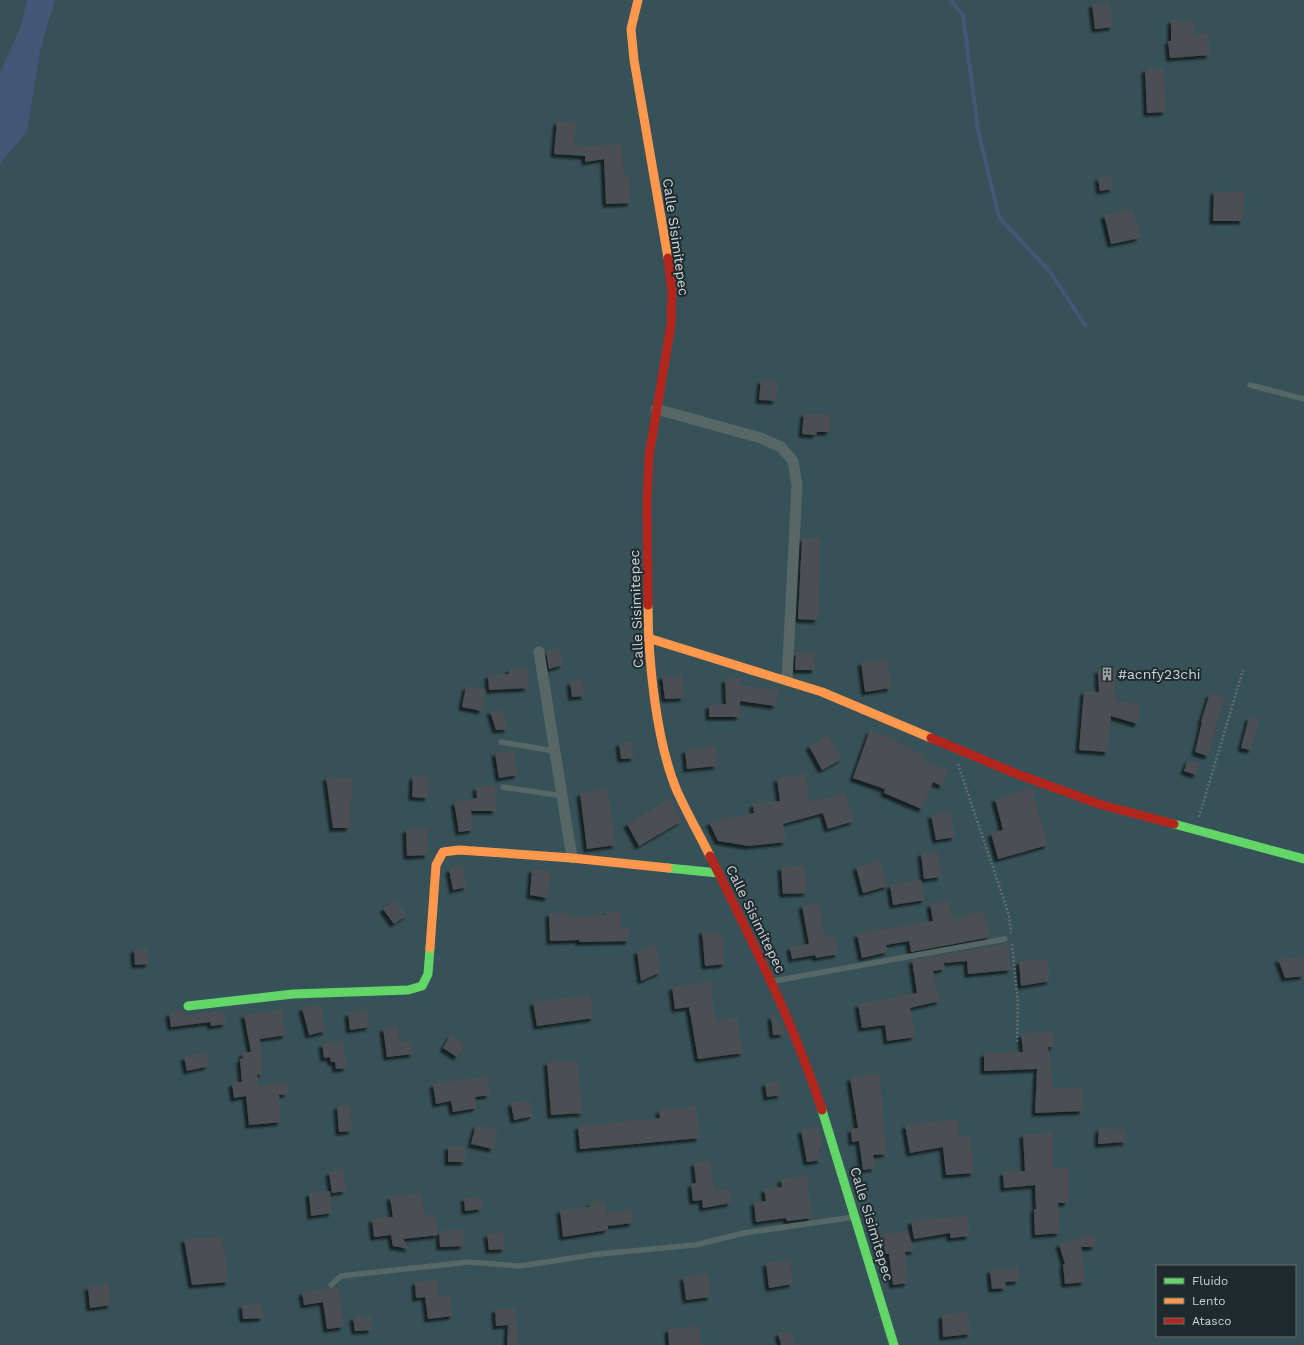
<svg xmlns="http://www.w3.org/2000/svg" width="1304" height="1345" font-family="'Work Sans',sans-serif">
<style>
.green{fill:#365157;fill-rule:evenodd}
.water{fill:#435776}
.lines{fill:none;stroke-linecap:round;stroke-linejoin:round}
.stream{stroke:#435776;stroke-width:4}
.building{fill:#4b5052;filter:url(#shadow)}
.path{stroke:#626e6d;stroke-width:2.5;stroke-dasharray:2 2;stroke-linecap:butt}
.lane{stroke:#576766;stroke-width:5.5}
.street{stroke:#576766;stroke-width:11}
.fast{stroke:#63d668;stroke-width:9}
.slow{stroke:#ff974d;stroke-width:9}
.jam{stroke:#b3261e;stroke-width:9}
.labels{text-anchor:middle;stroke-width:4;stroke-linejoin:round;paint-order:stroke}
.street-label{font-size:14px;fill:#cfd6d8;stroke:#1e2a2d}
.poi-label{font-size:14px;fill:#cfd6d8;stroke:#1e2a2d;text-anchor:start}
</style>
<defs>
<filter id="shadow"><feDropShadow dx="-3.5" dy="3.5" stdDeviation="1" flood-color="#0009"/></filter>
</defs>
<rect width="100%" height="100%" fill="#2c3234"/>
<path class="green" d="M0 0H1304V1345H0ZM1157 1266H1295V1336H1157Z"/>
<polygon class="water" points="27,0 55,0 40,51 27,131 0,164 0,72 20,29"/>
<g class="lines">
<polyline class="stream" points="950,0 963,15 978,130 999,217 1051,273 1085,325"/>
</g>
<g class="building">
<polygon points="1110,2 1113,27 1095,29 1092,4"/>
<polygon points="1171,20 1194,21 1193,35 1208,33 1210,55 1170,58 1168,41 1171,41"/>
<polygon points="1164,68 1166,112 1147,113 1145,69"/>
<polygon points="557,121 576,123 574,147 622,144 624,177 629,176 631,203 606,204 604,159 585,162 585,156 554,154"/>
<polygon points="1111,176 1113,189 1100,191 1098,178"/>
<polygon points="1214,191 1244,192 1243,221 1213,221"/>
<polygon points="1133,209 1140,238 1111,244 1104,215"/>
<polygon points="761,380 778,381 776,401 759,400"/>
<polygon points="804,413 831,415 830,432 817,432 816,435 802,434"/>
<polygon points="802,538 821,538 818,620 798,619"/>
<polygon points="559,648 563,665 549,669 546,651"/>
<polygon points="796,652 815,652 815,670 795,670"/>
<polygon points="887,659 891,688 865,692 861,662"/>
<polygon points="527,668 528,688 489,690 488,675 509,674 509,669"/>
<polygon points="1116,669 1114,700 1141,705 1138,724 1111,716 1108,752 1079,750 1084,691 1099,692 1098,670"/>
<polygon points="682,675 684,698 665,699 662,676"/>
<polygon points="740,678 740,685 778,690 776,706 740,701 740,717 709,717 709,705 726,704 725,679"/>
<polygon points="582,680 585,696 572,697 570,682"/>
<polygon points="466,686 486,690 482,711 462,707"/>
<polygon points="1210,693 1224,698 1208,756 1195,752 1202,722 1201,722"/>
<polygon points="502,710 508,729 496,730 490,711"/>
<polygon points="1249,717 1259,720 1251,750 1241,748"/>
<polygon points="870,730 899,741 898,743 925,756 923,760 948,770 942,786 933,782 922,809 884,793 885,789 853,778"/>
<polygon points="828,735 842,759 822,770 809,746"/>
<polygon points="632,741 634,758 621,759 619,743"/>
<polygon points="716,747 717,766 687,769 685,750"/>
<polygon points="514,750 518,775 499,778 495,753"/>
<polygon points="1188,760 1200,764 1196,775 1184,771"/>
<polygon points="805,773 810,803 845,793 854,821 828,829 823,813 783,824 786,842 749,846 718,841 709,822 754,813 753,804 780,801 777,779"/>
<polygon points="413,776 429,777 428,798 412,797"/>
<polygon points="326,777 352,778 350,828 333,828"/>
<polygon points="495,786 496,811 471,811 473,830 459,832 454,802 477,798 476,787"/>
<polygon points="607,789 616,845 587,849 580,793"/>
<polygon points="1029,789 1032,789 1048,845 998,859 991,833 1003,830 995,799"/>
<polygon points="669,798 682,821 639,846 627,824"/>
<polygon points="950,811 955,837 936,840 931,815"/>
<polygon points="427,828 428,855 407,856 406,829"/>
<polygon points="938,851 941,877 924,879 921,853"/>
<polygon points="880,860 888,886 863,893 856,867"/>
<polygon points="463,866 467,887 453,890 449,869"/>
<polygon points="805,866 807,893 783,894 781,867"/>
<polygon points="532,869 551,871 548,898 530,895"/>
<polygon points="921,880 925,900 893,905 890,885"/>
<polygon points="395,900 407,915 394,924 383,909"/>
<polygon points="949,901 952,919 983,910 991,937 911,952 909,941 886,945 888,952 862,958 857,934 933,921 930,904"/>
<polygon points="819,902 825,937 835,936 838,954 816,958 815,955 792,959 790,947 809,944 802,905"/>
<polygon points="620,911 621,928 629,928 629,941 579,942 579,940 550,941 549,913 569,913 569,916 606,915 606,912"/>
<polygon points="702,930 723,935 725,964 705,966"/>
<polygon points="1008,944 1011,970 968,974 967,961 944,963 945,969 933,971 940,1001 910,1008 915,1037 887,1041 885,1025 862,1028 858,1004 917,993 912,960"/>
<polygon points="656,945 661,972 641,981 637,951"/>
<polygon points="148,948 149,964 135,965 134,949"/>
<polygon points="1303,957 1304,976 1285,978 1278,959"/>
<polygon points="1048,960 1050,981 1021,986 1019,961"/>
<polygon points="711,981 715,1021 737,1017 743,1053 698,1059 689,1007 675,1009 672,987"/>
<polygon points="590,994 594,1018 537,1026 533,1002"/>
<polygon points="320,1004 326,1031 309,1035 302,1008"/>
<polygon points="281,1009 286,1035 260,1039 263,1074 257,1075 258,1086 287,1083 288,1094 279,1095 281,1122 249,1125 246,1096 234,1098 232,1083 242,1082 240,1059 243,1058 242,1053 251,1052 244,1015"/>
<polygon points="367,1010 370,1027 350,1030 348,1013"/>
<polygon points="180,1011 184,1015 189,1015 224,1011 226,1024 211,1026 210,1022 171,1027 169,1013"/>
<polygon points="771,1016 776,1016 784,1034 773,1035"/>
<polygon points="397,1026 400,1043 412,1041 413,1054 387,1057 383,1028"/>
<polygon points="1054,1031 1054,1047 1048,1047 1053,1088 1082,1088 1083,1111 1035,1113 1037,1069 984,1071 984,1053 1023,1052 1021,1034"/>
<polygon points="451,1035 465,1045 457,1057 443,1048"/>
<polygon points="343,1041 347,1068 336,1069 335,1062 331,1062 330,1057 324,1058 322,1044"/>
<polygon points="206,1052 209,1066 187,1071 184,1057"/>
<polygon points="577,1060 583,1113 551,1115 547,1062"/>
<polygon points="879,1073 887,1154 873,1155 875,1168 863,1170 859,1141 852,1142 851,1129 858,1128 850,1078"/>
<polygon points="487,1076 490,1095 475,1097 477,1108 453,1112 451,1101 436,1104 433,1084"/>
<polygon points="779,1081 781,1095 767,1097 765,1083"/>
<polygon points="530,1100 533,1116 514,1120 511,1103"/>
<polygon points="350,1105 352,1131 339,1132 337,1106"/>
<polygon points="696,1106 700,1138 580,1149 578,1126 660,1118 659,1110"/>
<polygon points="959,1119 959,1136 969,1135 974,1173 946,1175 943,1147 910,1153 905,1125"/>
<polygon points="476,1125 498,1130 493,1149 471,1144"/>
<polygon points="818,1127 823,1148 819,1148 821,1160 807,1162 801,1130"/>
<polygon points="1099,1128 1126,1130 1126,1142 1098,1144"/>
<polygon points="1052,1133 1052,1168 1068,1168 1068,1203 1058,1203 1060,1233 1035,1235 1034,1209 1036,1209 1035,1185 1004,1188 1003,1172 1025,1171 1023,1134"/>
<polygon points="448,1146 466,1146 465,1162 448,1162"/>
<polygon points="710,1161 714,1191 730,1189 731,1203 703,1208 702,1200 693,1201 691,1184 696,1183 694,1163"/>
<polygon points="343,1170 346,1191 332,1193 329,1172"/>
<polygon points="807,1176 812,1218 787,1221 786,1218 756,1222 754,1202 766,1201 764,1189 782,1187 781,1179"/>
<polygon points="330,1191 332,1213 311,1216 309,1193"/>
<polygon points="421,1193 424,1215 436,1214 438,1235 403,1239 410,1249 393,1246 391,1235 374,1237 372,1219 393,1217 390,1197"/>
<polygon points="481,1197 482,1209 465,1211 464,1198"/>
<polygon points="605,1202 606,1213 631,1210 633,1223 608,1226 608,1230 563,1237 560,1210 590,1207 589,1203"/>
<polygon points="968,1216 970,1236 950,1238 950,1233 914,1239 911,1221 930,1218 930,1219"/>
<polygon points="463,1230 464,1246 440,1247 439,1231"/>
<polygon points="907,1231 915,1251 905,1252 908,1283 893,1285 889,1254 886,1254 880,1235"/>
<polygon points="504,1233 505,1249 489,1250 487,1234"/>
<polygon points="1082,1235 1095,1235 1095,1247 1081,1247 1085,1282 1065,1284 1063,1264 1065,1264 1059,1244 1082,1237"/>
<polygon points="222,1237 229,1282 192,1285 184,1239"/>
<polygon points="790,1260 793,1284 769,1288 766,1263"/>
<polygon points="1018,1267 1019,1281 1005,1282 1006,1288 992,1289 990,1270"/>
<polygon points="708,1274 711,1297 686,1300 683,1277"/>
<polygon points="437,1280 438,1297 450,1296 453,1316 428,1319 425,1297 416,1298 415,1282"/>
<polygon points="109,1283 111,1305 90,1308 88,1287"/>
<polygon points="338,1287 344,1327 327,1329 323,1302 304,1305 302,1292"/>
<polygon points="262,1304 263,1318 243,1319 242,1305"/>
<polygon points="516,1308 518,1345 507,1345 508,1325 496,1326 495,1309"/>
<polygon points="967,1312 971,1334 943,1337 942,1315"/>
<polygon points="371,1316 372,1330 355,1331 353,1317"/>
<polygon points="699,1326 701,1345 669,1345 668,1329"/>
<polygon points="792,1331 794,1345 781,1345 778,1333"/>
</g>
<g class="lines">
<g class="path">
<polyline points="958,764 1009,915 1011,933"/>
<polyline points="1199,817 1243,670"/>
<polyline points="1012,944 1018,1003 1017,1043"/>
</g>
<g class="lane">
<polyline points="1250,385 1304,399"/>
<polyline points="501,742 555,751"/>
<polyline points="503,787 563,796"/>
<polyline points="774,981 1005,939"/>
<polyline points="331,1285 341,1276 469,1262 520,1266 599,1254 695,1245 744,1233 854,1217"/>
</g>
<g class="street">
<polyline points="656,409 761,438 781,447 793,461 797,485 787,680"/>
<polyline points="539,652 572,858"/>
</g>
<g class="fast">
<polyline points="1174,824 1304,859"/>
<polyline points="668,868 718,873"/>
<polyline points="188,1006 293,994 408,990 422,986 428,974 430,948"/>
<polyline points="822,1110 894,1345"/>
</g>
<g class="slow">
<polyline points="638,0 631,29 634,60 668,258"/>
<path d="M648 605C648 660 656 741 677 791 687 813 699 834 710 856"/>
<polyline points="648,638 822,692 931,738"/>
<polyline points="430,948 436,865 443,852 459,850 572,858 668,868"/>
</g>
<g class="jam">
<polyline points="648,605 647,502 649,456 671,325 672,292 668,258"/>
<polyline points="931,738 1017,774 1102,805 1174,824"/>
<path d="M710 856C751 939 793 1021 822 1110"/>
</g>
</g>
<defs>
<g id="building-bare" transform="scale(1.08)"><path d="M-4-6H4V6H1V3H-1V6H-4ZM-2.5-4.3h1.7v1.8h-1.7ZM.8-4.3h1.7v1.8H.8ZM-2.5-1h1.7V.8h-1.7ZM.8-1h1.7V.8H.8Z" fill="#969d9f" stroke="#1e2a2d" stroke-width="2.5" paint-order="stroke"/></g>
</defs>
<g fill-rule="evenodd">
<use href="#building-bare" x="1107" y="674"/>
</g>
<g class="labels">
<g class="street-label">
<text transform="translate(676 237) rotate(82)" y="5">Calle Sisimitepec</text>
<text transform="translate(636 609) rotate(-92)" y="5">Calle Sisimitepec</text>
<text transform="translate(756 919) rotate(64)" y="5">Calle Sisimitepec</text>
<text transform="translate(872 1224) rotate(73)" y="5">Calle Sisimitepec</text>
</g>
<g class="poi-label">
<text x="1118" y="679">#acnfy23chi</text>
</g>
</g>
<rect x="1156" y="1265" width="140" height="72" fill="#1e2a2d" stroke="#656f71"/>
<rect x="1164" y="1278" width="20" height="6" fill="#63d668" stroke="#656f71"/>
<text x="1192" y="1285" font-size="12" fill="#cfd6d8">Fluido</text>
<rect x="1164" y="1298" width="20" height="6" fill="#ff974d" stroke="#656f71"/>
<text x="1192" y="1305" font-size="12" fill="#cfd6d8">Lento</text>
<rect x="1164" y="1318" width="20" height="6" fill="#b3261e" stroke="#656f71"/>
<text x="1192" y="1325" font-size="12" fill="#cfd6d8">Atasco</text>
</svg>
